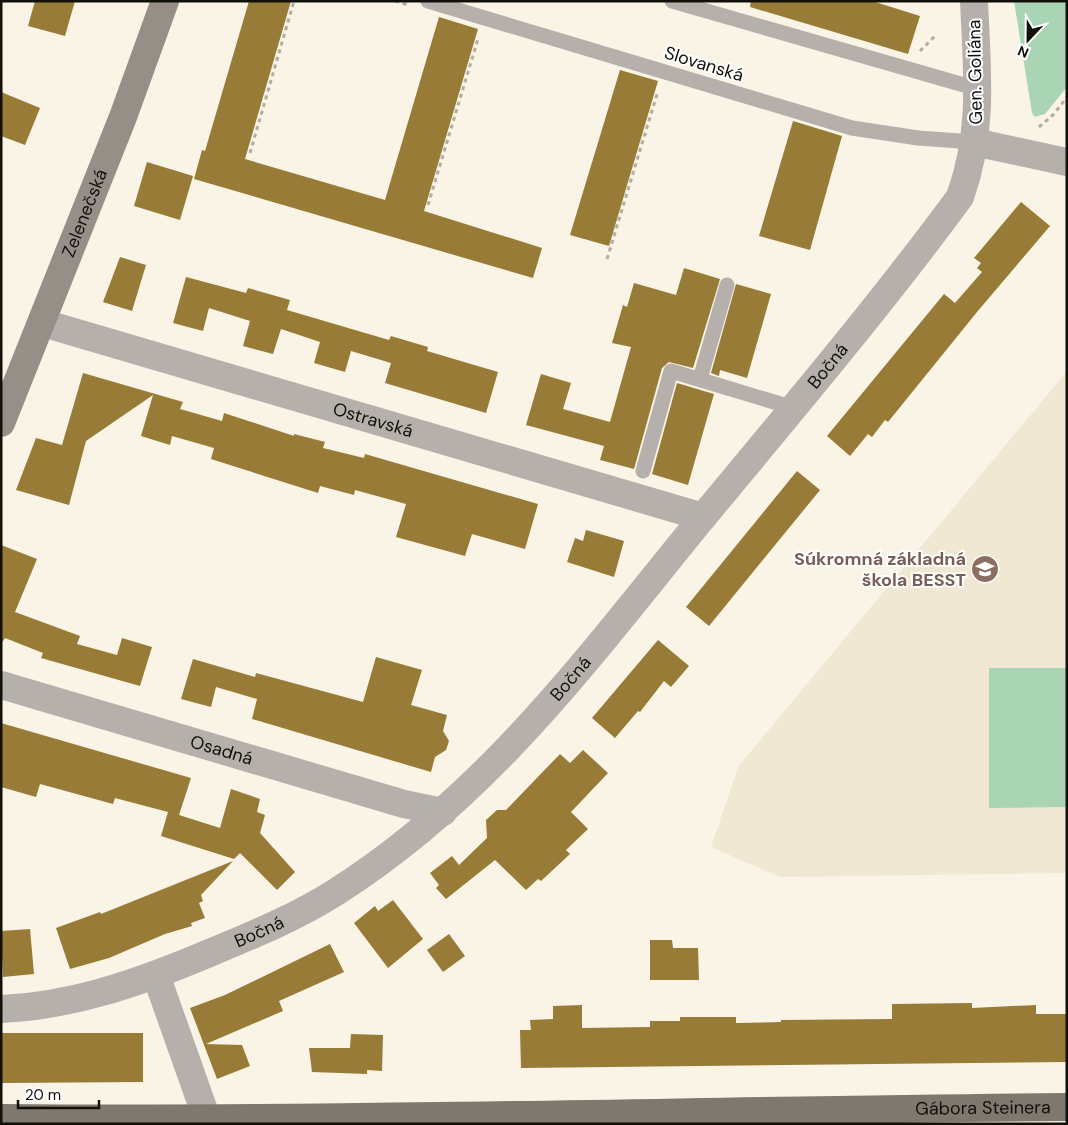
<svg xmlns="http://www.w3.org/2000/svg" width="1068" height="1125" font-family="'DM Sans',sans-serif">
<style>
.built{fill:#f1e8d3}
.green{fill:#aad5b4}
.building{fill:#977b36}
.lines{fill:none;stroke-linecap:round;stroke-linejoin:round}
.path{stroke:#b2ada2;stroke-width:3;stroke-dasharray:4 4;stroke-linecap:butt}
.lane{stroke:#b5b0ab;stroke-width:15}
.street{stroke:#b5b0ab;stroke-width:28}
.secondary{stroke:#968f88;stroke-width:28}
.primary{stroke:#7f786f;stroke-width:28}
.labels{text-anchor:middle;stroke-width:4;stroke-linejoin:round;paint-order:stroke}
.street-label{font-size:18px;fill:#12100b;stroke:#fff}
.education-label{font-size:18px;font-weight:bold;fill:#785e54;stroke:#fff;text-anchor:end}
</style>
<rect width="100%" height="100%" fill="#faf4e6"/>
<polygon class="built" points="1067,371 1067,873 780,877 711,847 738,767"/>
<g class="green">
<polygon points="1014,1 1067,1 1067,87 1045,114 1035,117 1032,113"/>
<polygon points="989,668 1067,668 1067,807 989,808"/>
</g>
<g class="building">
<polygon points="35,1 75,1 65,36 28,26"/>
<polygon points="249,1 291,1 245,159 385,200 439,17 478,29 424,211 542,248 533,278 194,179 202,150 205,151"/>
<polygon points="751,1 872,1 920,16 908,54 750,7"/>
<polygon points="620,70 658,81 609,246 570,235"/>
<polygon points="1,92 40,108 25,145 1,136"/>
<polygon points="793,121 842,136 810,250 759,236"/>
<polygon points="147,162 193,176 180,220 134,206"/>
<polygon points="1021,202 1050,226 977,312 888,422 885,420 872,437 868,434 850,456 827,436 944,294 955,303 982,272 977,268 981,263 974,258"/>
<polygon points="120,257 146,265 132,311 103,302"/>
<polygon points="684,268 720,279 693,368 669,362 662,368 634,469 600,460 604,446 526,425 541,374 571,383 563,409 610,422 631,347 612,343 623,305 627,307 634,283 676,295"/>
<polygon points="186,277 246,293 248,288 290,300 287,310 389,340 391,336 428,347 427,351 498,372 486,413 385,383 391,363 351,351 345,372 314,363 320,342 281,329 273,354 243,346 250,321 209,308 203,331 173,323"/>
<polygon points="736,284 771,294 747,378 720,370 719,376 711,373"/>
<polygon points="83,373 183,402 180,409 222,421 224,413 294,436 294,434 325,442 323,448 364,458 365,454 538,504 525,549 472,534 465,556 396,537 406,504 355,490 354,495 320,486 318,493 211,459 214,448 172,436 170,445 141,436 153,395 86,441 69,505 16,490 36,438 62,445"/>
<polygon points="677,383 714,394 688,485 652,474"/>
<polygon points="797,471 820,490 709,626 686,607"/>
<polygon points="586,530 624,541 614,577 567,562 575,538 583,541"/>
<polygon points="1,545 37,559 15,612 80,636 77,644 117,655 122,638 152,647 140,686 41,658 43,653 5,638 1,644"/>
<polygon points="658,640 689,666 671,687 664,681 640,712 638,711 615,738 592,718"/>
<polygon points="376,657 422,670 411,705 447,715 443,731 449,741 446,750 435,757 431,772 252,719 257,699 216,687 211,707 181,699 193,659 255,677 256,673 363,702"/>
<polygon points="1,723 191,778 179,815 220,828 231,789 260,799 257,812 265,815 260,833 295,872 277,890 240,853 234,859 161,836 168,812 115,798 113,804 40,784 36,797 1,787"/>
<polygon points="583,750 608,773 571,812 588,829 566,850 570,854 541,881 538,879 526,890 495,860 446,899 436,888 439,885 430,873 452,856 459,865 487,838 486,820 497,810 506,810 560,754 570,763"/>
<polygon points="233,861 201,895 203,901 199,903 205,918 191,923 192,926 165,934 109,958 70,969 56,928 100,912 101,914"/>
<polygon points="393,900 423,939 388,968 354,923 375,906 378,911"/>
<polygon points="30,929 34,974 3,977 1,931"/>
<polygon points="449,934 465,956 443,972 427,950"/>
<polygon points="650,940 672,940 673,948 698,948 699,980 650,980"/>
<polygon points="330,944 344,972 279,1001 283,1011 206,1044 242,1045 250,1066 217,1079 190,1008 225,995"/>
<polygon points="972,1003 972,1008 1036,1005 1036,1014 1067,1014 1067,1062 521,1068 520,1030 531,1030 530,1020 553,1019 553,1006 582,1005 582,1028 650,1027 650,1021 680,1021 680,1017 736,1017 736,1023 781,1022 781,1020 892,1019 892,1004"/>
<polygon points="1,1033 143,1033 143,1082 1,1083"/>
<polygon points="351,1034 383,1035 382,1071 367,1070 367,1074 312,1072 309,1048 350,1048"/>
</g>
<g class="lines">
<g class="path">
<polyline points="395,1 408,5"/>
<polyline points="920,51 937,34"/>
<polyline points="1039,127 1054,114 1067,97"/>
<polyline points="250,153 294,1"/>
<polyline points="428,205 478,39"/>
<polyline points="607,259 658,91"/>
</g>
<g class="lane">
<polyline points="428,1 852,128 918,138 974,142"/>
<polyline points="672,1 978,89"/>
<polyline points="700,379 727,285"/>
<polyline points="643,471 671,371 794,408"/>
</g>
<g class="street">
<polyline points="974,142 1067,162"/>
<path id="s1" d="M43 323 703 517"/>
<path id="s2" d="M1 685 404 804 443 812"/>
<polyline points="156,975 207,1119"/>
<path id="s3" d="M1 1009C69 1006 132 985 195 959 243 939 292 920 336 892 489 795 590 655 703 517 790 412 879 307 960 197 984 130 977 71 974 1"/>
</g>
<path class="secondary" id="s4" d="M1 423 123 117 165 1"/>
<path class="primary" id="s5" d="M1 1118C356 1121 712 1110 1067 1107"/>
</g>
<defs>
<g id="school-disc" transform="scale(1.4375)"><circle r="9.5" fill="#8d6e63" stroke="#fff"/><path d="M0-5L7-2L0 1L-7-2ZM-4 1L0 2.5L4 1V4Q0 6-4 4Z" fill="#fff"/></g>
</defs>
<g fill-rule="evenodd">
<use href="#school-disc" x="985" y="569"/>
</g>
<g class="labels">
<g class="street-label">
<text transform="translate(704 64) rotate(17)" y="6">Slovanská</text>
<text transform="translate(975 72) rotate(-91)" y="6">Gen. Goliána</text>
<text dy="6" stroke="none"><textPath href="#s4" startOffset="226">Zelenečská</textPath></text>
<text dy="6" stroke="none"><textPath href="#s3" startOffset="1081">Bočná</textPath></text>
<text dy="6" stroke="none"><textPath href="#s1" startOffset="344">Ostravská</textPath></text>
<text dy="6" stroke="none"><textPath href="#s3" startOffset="676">Bočná</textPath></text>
<text dy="6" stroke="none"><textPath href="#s2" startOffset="230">Osadná</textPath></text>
<text dy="6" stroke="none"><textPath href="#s3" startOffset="271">Bočná</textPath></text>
<text dy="6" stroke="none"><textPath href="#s5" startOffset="982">Gábora Steinera</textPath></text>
</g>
<g class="education-label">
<text x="966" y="565">Súkromná základná<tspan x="966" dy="21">škola BESST</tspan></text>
</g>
</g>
<rect width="1068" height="1125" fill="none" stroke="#12100b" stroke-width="5"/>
<g transform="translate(1028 40) rotate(202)" stroke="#ffffff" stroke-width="4" paint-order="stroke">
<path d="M0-4L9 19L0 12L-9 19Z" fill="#12100b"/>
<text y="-8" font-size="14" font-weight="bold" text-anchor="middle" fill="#12100b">N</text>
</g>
<path d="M18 1100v8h81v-8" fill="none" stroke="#12100b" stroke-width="2.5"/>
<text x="25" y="1100" font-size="15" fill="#12100b" stroke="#ffffff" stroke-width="4" paint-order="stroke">20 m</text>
</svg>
